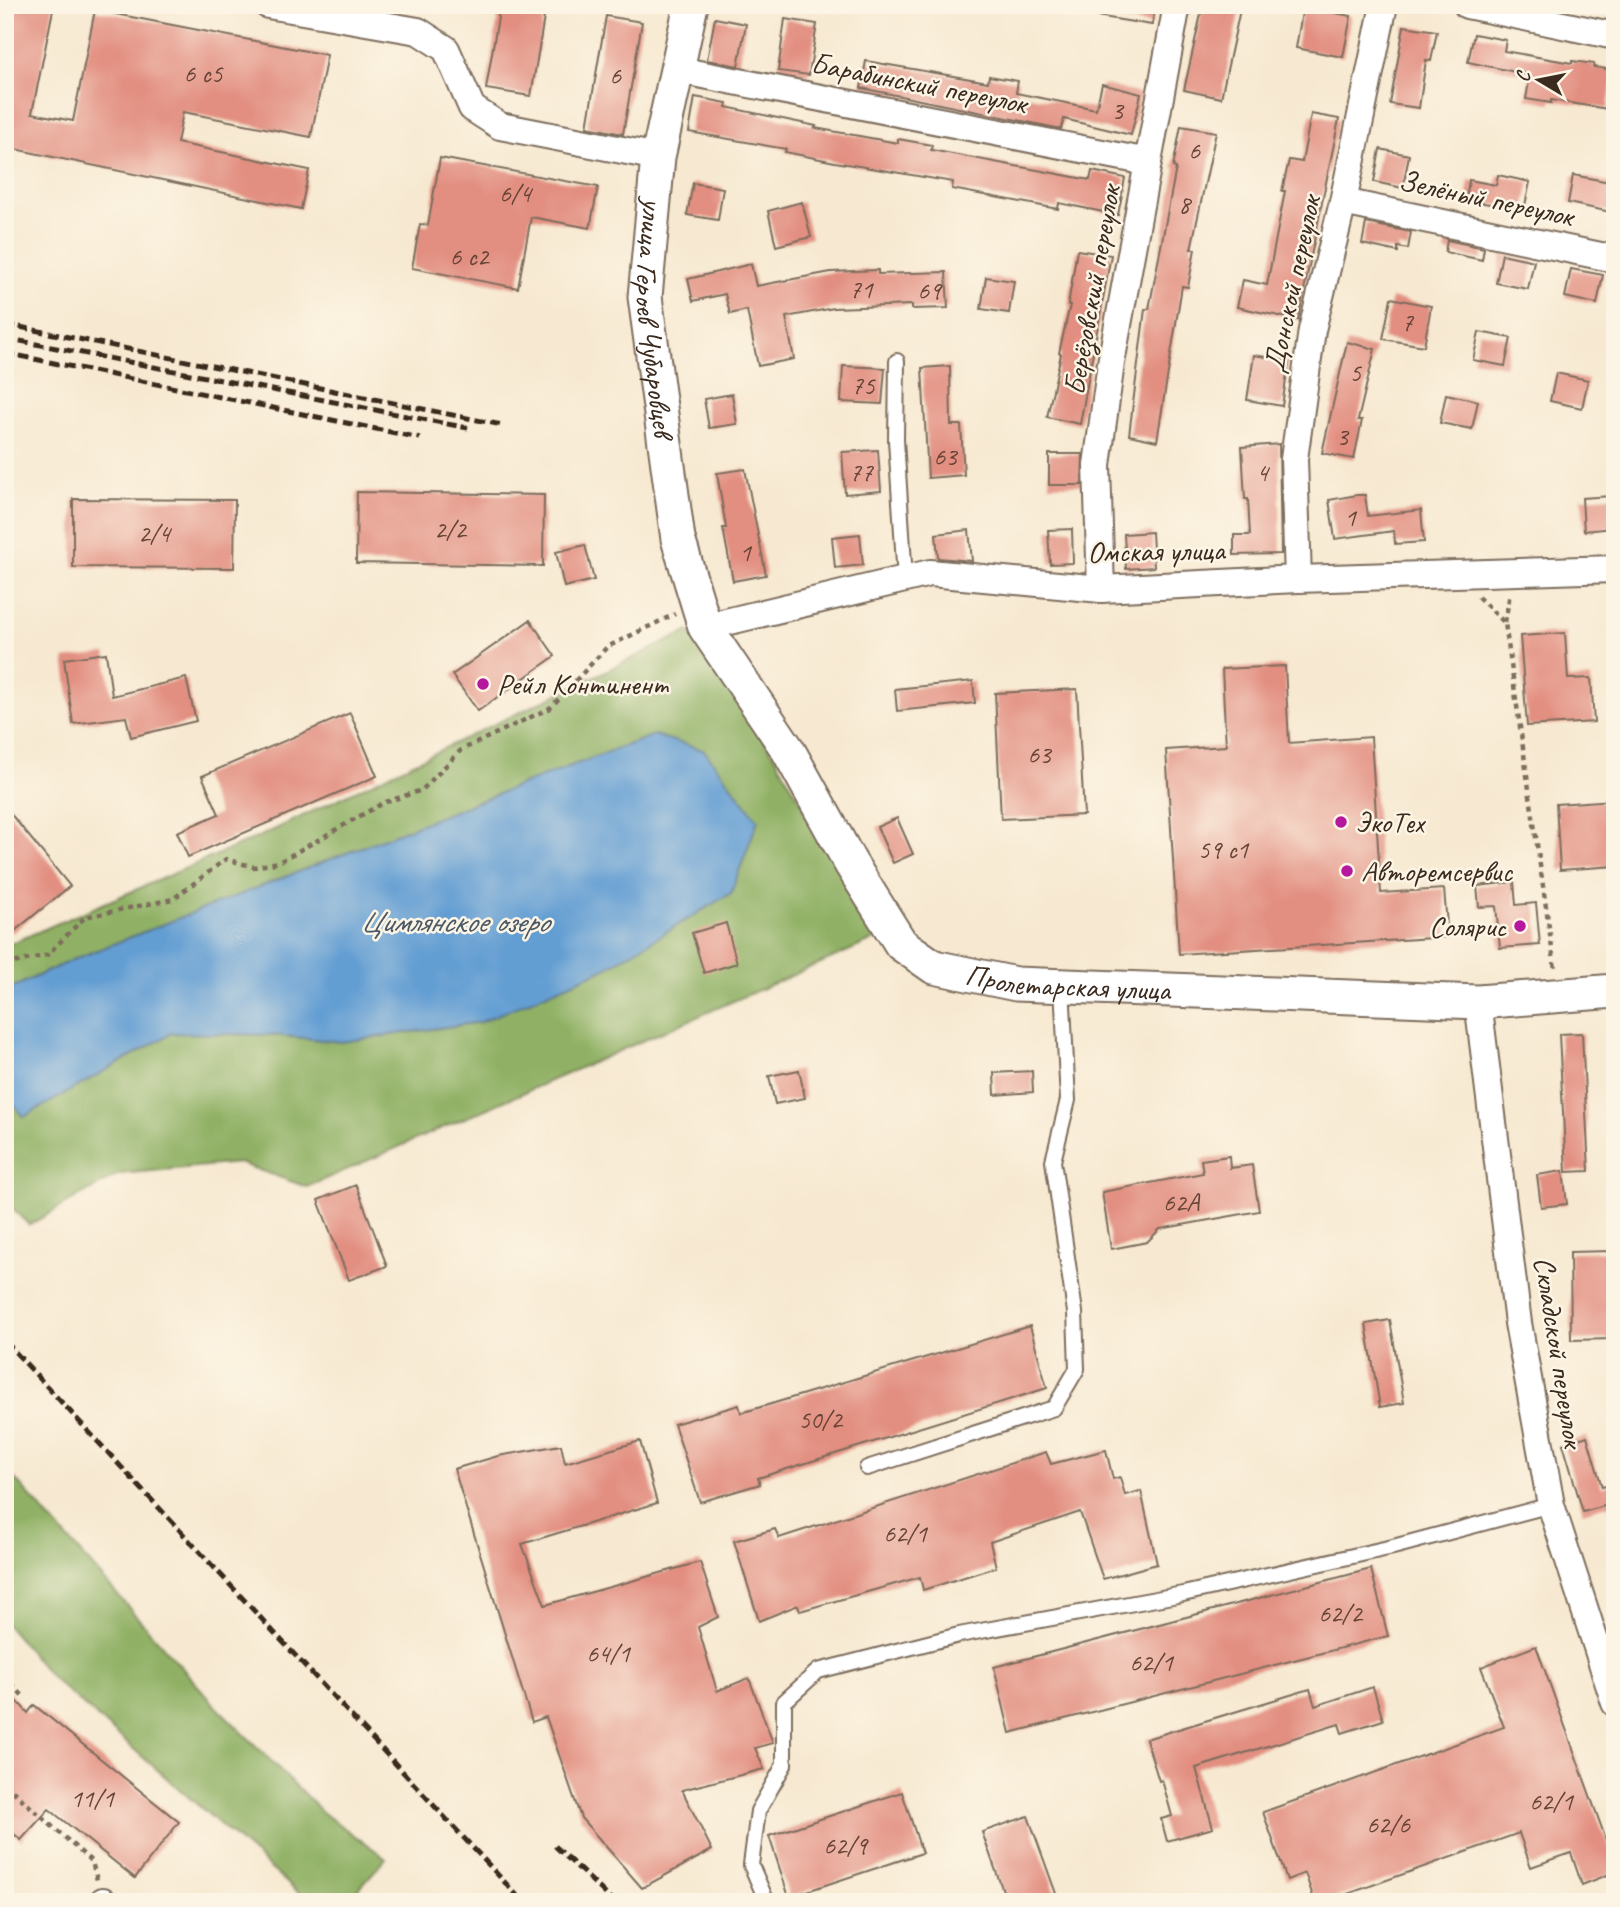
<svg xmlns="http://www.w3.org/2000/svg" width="1620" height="1907" font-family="Caveat,sans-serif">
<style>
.forest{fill:#90b165;stroke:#666e42;stroke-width:2}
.water{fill:#639ed3;stroke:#4f6478;stroke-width:2}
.building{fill:#e28e80}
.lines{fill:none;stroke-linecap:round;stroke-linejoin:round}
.service-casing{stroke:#7d6d5d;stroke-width:18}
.minor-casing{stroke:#7d6d5d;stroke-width:30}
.tertiary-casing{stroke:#7d6d5d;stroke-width:37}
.path{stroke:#7d6d5d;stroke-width:4.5;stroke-dasharray:5 5;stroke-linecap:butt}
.service{stroke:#fff;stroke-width:14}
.minor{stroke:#fff;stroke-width:26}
.tertiary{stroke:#fff;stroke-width:33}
.rail{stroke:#3b2a1e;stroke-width:5;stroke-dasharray:10 5;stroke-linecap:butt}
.poi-dot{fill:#b5179e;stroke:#fcf5e5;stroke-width:2.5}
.labels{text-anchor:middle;stroke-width:5;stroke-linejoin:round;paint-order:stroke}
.number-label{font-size:26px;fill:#654336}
.street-label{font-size:30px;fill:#3b2a1e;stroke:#fcf5e5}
.poi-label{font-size:30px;fill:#3b2a1e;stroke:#fcf5e5;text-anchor:start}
.water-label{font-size:32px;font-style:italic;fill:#4b5866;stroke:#fcf5e5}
</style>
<rect width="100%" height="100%" fill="#fcf5e5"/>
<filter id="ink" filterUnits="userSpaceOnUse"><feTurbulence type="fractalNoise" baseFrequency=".0143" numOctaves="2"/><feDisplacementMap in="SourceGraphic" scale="14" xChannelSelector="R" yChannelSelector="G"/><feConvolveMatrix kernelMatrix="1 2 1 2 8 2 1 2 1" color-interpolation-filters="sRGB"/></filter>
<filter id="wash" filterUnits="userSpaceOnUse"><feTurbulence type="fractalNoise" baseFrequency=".00686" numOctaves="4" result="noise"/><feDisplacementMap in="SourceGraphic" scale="28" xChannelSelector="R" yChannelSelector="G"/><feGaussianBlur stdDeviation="1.57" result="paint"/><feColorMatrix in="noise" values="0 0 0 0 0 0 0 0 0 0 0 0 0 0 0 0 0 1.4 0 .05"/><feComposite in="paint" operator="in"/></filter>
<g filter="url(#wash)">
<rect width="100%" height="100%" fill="#f7e9d1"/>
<g class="forest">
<polygon points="689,631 776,758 878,938 307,1187 239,1163 119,1174 29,1225 5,1201 5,946 263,835"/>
<polygon points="5,1468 214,1704 323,1813 386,1858 347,1902 309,1902 50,1676 5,1623"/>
</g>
<polygon class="water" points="654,735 704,750 758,820 731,893 608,967 481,1022 342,1042 273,1035 172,1033 24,1117 5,1094 5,991 72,960 528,782"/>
<g id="blocks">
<g class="building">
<polygon points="5,5 54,5 32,113 73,121 95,10 327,55 311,137 183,112 177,143 309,170 301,209 5,147"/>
<polygon points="500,5 546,5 531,96 486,89"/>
<polygon points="1091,5 1155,5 1152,25 1090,15"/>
<polygon points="1203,5 1241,5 1221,98 1184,90"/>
<polygon points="1303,7 1351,16 1343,57 1296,48"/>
<polygon points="606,16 642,22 623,134 587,127"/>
<polygon points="715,18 746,24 738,66 707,60"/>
<polygon points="785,19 817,24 809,75 778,71"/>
<polygon points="1404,26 1437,31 1431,61 1426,60 1419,108 1390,104"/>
<polygon points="1474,34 1506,40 1504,51 1572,63 1572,61 1594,64 1593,67 1614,70 1608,109 1551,100 1551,103 1526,99 1530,75 1468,62"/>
<polygon points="866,61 988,82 989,76 1018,81 1016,93 1096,109 1102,84 1141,94 1131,135 1064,119 1061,129 861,88"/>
<polygon points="695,97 727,103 726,107 816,126 815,128 898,143 898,139 932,145 931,150 1090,180 1092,171 1125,178 1118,215 1059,203 1058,209 952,189 953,182 835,162 785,152 786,149 689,132"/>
<polygon points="1311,114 1339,119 1298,320 1237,307 1243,280 1267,285 1285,191 1282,191 1289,160 1302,162"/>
<polygon points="1181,126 1216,132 1191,249 1195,249 1188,287 1182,286 1157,441 1129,435 1145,309 1149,309 1176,168 1173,167"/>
<polygon points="1380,149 1409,155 1403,188 1374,182"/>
<polygon points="440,158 598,187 590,228 531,217 518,288 412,268 420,224 428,225"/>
<polygon points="1498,175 1530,182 1524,210 1466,200 1469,180 1496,185"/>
<polygon points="1573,175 1615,183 1615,213 1568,203"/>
<polygon points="693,183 723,188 718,220 687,215"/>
<polygon points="802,202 811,237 776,246 768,211"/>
<polygon points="1366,223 1411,232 1408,249 1398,247 1398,252 1362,244"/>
<polygon points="1447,240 1484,248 1482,260 1445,252"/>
<polygon points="1077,250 1111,255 1080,424 1047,417 1061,354 1059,353 1070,305 1068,305"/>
<polygon points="1502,254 1534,261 1528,289 1496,283"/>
<polygon points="751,264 756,286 831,272 878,270 878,274 946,272 948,308 912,309 912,305 834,308 786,317 794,359 758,366 747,310 730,314 725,294 693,301 688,279"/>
<polygon points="1571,269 1603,275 1597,304 1565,297"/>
<polygon points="986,277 1014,281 1009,313 981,309"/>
<polygon points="1391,298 1431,306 1424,346 1383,339"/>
<polygon points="1479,332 1511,338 1505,366 1473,360"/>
<polygon points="1347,342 1375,349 1358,420 1362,420 1354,459 1322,453"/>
<polygon points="1254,355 1289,361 1282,406 1247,400"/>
<polygon points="843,366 885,368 882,404 841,402"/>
<polygon points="950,366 951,425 961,425 964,475 928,478 922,368"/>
<polygon points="1556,373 1588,380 1582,408 1550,401"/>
<polygon points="732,394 737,424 709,428 704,399"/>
<polygon points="1446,394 1478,401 1472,429 1440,423"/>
<polygon points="1279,444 1281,554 1234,555 1234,535 1250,535 1248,499 1245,499 1242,447"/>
<polygon points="878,450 881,491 845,494 842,452"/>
<polygon points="1049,454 1083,454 1082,485 1049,485"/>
<polygon points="745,469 766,575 733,581 723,528 726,528 717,473"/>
<polygon points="357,492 544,495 543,566 356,563"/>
<polygon points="1357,495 1365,495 1368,516 1421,510 1424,542 1395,544 1394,531 1335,539 1329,500"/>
<polygon points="1611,496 1613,528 1584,531 1582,498"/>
<polygon points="73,499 235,500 234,568 73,567"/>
<polygon points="1072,529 1073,563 1050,564 1048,530"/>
<polygon points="969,530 972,561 938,558 936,534"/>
<polygon points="1152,532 1154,567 1126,569 1124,534"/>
<polygon points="860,534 863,565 835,568 832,537"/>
<polygon points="585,545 594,580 564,587 556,552"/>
<polygon points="530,620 555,656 478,711 452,675"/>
<polygon points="1565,633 1568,679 1591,678 1594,722 1527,726 1520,636"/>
<polygon points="106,653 112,696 186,678 196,721 131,737 126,717 73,724 64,659"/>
<polygon points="1285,666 1289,743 1371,737 1381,893 1444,889 1448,937 1179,954 1166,750 1226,746 1222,669"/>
<polygon points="973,681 975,703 897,711 895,689"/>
<polygon points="1077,689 1084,815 1001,819 995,693"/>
<polygon points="350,713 377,776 188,857 177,832 219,814 202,776"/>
<polygon points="1615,800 1615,866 1560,870 1556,804"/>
<polygon points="5,807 70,886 12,933 5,925"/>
<polygon points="897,818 913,854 893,863 877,827"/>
<polygon points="1514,882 1516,905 1536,903 1540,945 1500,948 1496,906 1479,907 1477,886"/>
<polygon points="726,923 737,963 704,973 692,933"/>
<polygon points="1582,1033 1589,1171 1566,1172 1559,1034"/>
<polygon points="799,1070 805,1098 775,1104 769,1076"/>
<polygon points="1032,1071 1033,1092 995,1095 994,1073"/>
<polygon points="1229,1156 1230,1168 1252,1165 1259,1211 1160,1229 1147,1242 1111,1249 1102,1192 1203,1173 1201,1160"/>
<polygon points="1563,1171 1567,1204 1541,1207 1537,1175"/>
<polygon points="356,1185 387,1266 349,1280 318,1200"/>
<polygon points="1611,1251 1613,1339 1571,1340 1570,1252"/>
<polygon points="1390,1320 1404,1403 1380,1407 1366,1324"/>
<polygon points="1030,1326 1047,1388 758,1478 760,1484 700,1502 674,1424 739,1405 741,1413"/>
<polygon points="1587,1436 1602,1487 1615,1484 1615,1503 1583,1512 1563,1444"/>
<polygon points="640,1441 657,1503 522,1544 545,1605 700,1562 718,1617 698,1627 717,1691 749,1678 773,1743 755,1748 764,1769 682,1790 712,1850 642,1888 581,1818 546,1717 532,1722 454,1469 498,1456 561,1445 565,1463"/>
<polygon points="1106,1450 1113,1479 1120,1477 1125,1495 1141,1491 1157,1564 1103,1579 1080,1512 990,1542 996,1567 923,1590 920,1577 800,1611 798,1605 759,1621 734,1541 775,1529 779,1538 1046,1452 1051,1464"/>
<polygon points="1371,1569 1388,1636 1010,1733 994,1667"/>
<polygon points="1536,1646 1609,1848 1615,1846 1615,1872 1582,1885 1571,1853 1531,1867 1519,1833 1325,1902 1315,1902 1305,1873 1287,1880 1263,1812 1504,1727 1481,1667"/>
<polygon points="1373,1687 1383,1720 1342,1733 1339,1724 1196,1768 1213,1828 1167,1841 1161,1819 1172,1816 1162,1780 1159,1781 1146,1739 1310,1689 1315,1706"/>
<polygon points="5,1688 28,1713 34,1705 179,1822 135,1878 49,1809 21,1840 5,1826"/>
<polygon points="902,1792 922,1853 789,1897 769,1836"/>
<polygon points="1028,1816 1059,1902 1007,1902 982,1832"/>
</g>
</g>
</g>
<g filter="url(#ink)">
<use href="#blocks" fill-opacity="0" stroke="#7d6d5d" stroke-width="2"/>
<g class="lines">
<g class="service-casing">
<g id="service">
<polyline points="897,361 896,440 905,579"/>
<polyline points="867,1468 1054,1408 1077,1369 1075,1312 1053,1161 1068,1100 1062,986"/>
<polyline points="767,1902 751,1865 758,1811 784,1765 784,1702 818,1671 959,1635 1183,1594 1393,1547 1551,1505"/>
</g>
</g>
<g class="minor-casing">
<g id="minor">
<polyline points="268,5 418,31 446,49 472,108 500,126 658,157"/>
<polyline points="1467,5 1615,36"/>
<polyline points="678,70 1148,162"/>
<polyline points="1343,202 1615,259"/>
<polyline points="1298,579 1294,459 1312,330 1343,202 1384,5"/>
<polyline points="1101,589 1097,465 1111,363 1177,5"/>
<polyline points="705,627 930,573 1101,589 1298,579 1615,569"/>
<polyline points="1478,1002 1518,1323 1551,1505 1615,1703"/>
<polyline points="103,1902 103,1901"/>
</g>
</g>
<g class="tertiary-casing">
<g id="tertiary">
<path id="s1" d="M691 5 658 157 645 297 678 539 705 627 788 750 851 864 901 944 934 967 1016 984 1478 1002 1615 991"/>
</g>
</g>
<g class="path">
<polyline points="1478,597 1505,623 1555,969"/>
<polyline points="1505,622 1510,593"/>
<polyline points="5,965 47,955 85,917 173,899 226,859 254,867 279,862 383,803 422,790 461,750 550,708 607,647 675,614"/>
<polyline points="5,1677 23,1696"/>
<polyline points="5,1784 92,1862 97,1880"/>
</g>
<use href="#service" class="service"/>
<use href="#minor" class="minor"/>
<use href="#tertiary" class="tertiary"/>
<g class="rail">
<polyline points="5,324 502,425"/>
<polyline points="5,338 468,428"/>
<polyline points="5,353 420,438"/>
<polyline points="5,1341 523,1902"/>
<polyline points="555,1846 614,1902"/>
</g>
</g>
</g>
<g class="poi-dot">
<circle cx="483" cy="684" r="7"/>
<circle cx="1341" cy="822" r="7"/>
<circle cx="1347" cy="871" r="7"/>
<circle cx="1520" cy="926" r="7"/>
</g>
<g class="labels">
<g class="number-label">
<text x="203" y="82">6 с5</text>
<text x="615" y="84">6</text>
<text x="1117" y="119">3</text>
<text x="1194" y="159">6</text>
<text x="515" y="202">6/4</text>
<text x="1184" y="213">8</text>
<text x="469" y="265">6 с2</text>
<text x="861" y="298">71</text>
<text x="929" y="299">69</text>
<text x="1407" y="331">7</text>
<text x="1355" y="381">5</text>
<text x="863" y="394">75</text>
<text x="1342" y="445">3</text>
<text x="945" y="465">63</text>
<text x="861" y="481">77</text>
<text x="1262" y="481">4</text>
<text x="1350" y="526">1</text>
<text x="450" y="538">2/2</text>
<text x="154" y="542">2/4</text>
<text x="745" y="561">1</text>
<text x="1039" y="763">63</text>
<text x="1223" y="858">59 с1</text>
<text x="1181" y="1211">62А</text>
<text x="820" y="1428">50/2</text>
<text x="905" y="1542">62/1</text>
<text x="1340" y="1622">62/2</text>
<text x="608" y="1662">64/1</text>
<text x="1151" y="1671">62/1</text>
<text x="92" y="1807">11/1</text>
<text x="1551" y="1810">62/1</text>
<text x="1388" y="1833">62/6</text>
<text x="845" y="1854">62/9</text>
</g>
<g class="street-label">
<text transform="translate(919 83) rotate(11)" y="10">Барабинский переулок</text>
<text transform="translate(1486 198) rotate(12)" y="10">Зелёный переулок</text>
<text transform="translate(1292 284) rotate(-78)" y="10">Донской переулок</text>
<text transform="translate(1092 290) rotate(-80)" y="10">Берёзовский переулок</text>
<text dy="10" stroke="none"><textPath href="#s1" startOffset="317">улица Героев Чубаровцев</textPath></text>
<text transform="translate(1156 551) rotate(-1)" y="10">Омская улица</text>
<text dy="10" stroke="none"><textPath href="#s1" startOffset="1181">Пролетарская улица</textPath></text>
<text transform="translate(1559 1352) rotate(81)" y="10">Складской переулок</text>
</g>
<g class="poi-label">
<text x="497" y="694">Рейл Континент</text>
<text x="1355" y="832">ЭкоТех</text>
<text x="1361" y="881">Авторемсервис</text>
<text x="1506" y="936" text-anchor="end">Солярис</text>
</g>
<g class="water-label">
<text x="454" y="932">Цимлянское озеро</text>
</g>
</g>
<rect width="1620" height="1907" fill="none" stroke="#fcf5e5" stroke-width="28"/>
<g transform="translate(1539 80) rotate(280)" stroke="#fcf5e5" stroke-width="5" paint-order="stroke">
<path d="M0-5L12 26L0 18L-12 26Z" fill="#3b2a1e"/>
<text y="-10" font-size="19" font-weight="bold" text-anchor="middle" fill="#3b2a1e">С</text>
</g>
</svg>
